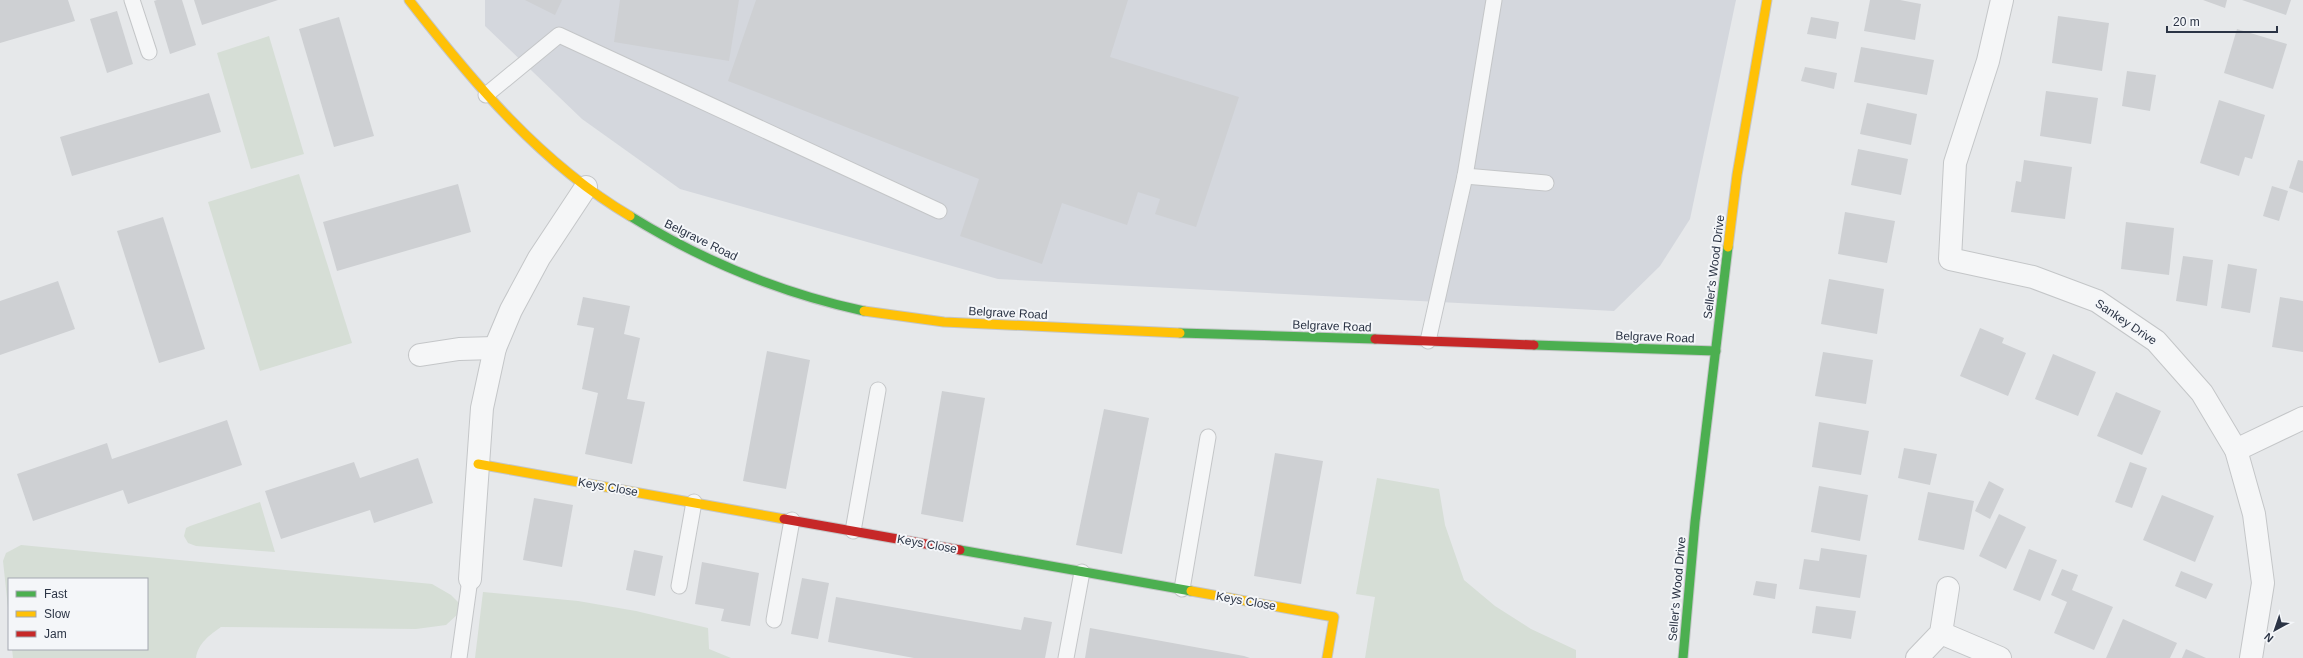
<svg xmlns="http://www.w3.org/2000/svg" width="2303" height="658" font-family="Helvetica,sans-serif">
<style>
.built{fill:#d4d7dd}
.green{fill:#d6ded6}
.building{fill:#ced0d3}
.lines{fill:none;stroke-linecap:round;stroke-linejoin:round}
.lane-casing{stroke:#c4c6c8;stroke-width:17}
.street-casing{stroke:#c4c6c8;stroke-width:24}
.fast-casing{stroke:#c4c6c8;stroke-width:11}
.slow-casing{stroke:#c4c6c8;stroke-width:11}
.jam-casing{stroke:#c4c6c8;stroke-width:11}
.lane{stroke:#f5f6f7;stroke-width:15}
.street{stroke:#f5f6f7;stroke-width:22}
.fast{stroke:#4caf50;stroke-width:9}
.slow{stroke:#ffc107;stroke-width:9}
.jam{stroke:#c62828;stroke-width:9}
.labels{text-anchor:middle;stroke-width:4;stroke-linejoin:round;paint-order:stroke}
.street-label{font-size:12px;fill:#2b3445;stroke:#f4f6f9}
</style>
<rect width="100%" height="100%" fill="#e6e8ea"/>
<polygon class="built" points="485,0 1736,0 1690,219 1660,266 1614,311 998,279 680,189 582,119 485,26"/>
<g class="green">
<polygon points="269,36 304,154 251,169 217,53"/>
<polygon points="299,174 352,343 260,371 208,202"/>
<polygon points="1377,478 1439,489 1445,525 1464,580 1495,606 1531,629 1576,650 1576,658 1365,658 1375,597 1356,594"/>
<polygon points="260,502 275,552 196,546 188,543 184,536 186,528 190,526"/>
<path d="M21 545 432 584 451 595 458 602V614L446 625 416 629 221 627C210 635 198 643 196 658H13L12 649H147V579H9V617L3 561 6 553Z"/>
<polygon points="483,592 578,601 636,611 708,628 709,649 731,658 475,658"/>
</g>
<g class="building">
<polygon points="0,0 68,0 75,21 0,43"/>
<polygon points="157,0 182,0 196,45 170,54 154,1"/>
<polygon points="194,0 278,0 202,25"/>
<polygon points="525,0 562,0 555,15"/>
<polygon points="620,0 739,0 729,61 614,42"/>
<polygon points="756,0 1128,0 1110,57 1239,97 1196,227 1155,214 1160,199 1138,192 1127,225 1062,203 1042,264 960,236 979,179 728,81"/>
<polygon points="1870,0 1900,0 1921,4 1915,40 1864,31"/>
<polygon points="2203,0 2227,0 2225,8"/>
<polygon points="2242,0 2291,0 2286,15"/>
<polygon points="117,11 133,64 107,73 90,19"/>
<polygon points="2058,16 2109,23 2102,71 2052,63"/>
<polygon points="339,17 374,136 334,147 299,29"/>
<polygon points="1811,17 1839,22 1836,39 1807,34"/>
<polygon points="2237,29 2287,44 2273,89 2224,73"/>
<polygon points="1861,47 1934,60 1927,95 1854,82"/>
<polygon points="1805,67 1837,73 1834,89 1801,81"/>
<polygon points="2127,71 2156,75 2150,111 2122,106"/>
<polygon points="2046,91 2098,98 2091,144 2040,136"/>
<polygon points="209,93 221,132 72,176 60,137"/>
<polygon points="2219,100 2265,115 2252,159 2245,157 2239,176 2200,163"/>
<polygon points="1867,103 1917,114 1911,145 1860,134"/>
<polygon points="1858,149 1908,159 1901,195 1851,185"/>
<polygon points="2024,160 2072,167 2065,219 2011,212 2016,181 2021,182"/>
<polygon points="2298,160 2303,161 2303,193 2289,188"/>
<polygon points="458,184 471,232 337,271 323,222"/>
<polygon points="2272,186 2288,191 2279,221 2263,216"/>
<polygon points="1845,212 1895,221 1887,263 1838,254"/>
<polygon points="163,217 205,349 159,363 117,231"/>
<polygon points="2126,222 2174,228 2169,275 2121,269"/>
<polygon points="2183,256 2213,260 2207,306 2176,301"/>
<polygon points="2228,264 2257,269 2250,313 2221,308"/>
<polygon points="1829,279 1884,289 1877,334 1821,324"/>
<polygon points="58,281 75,329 0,355 0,301"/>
<polygon points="583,297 630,306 624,334 640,338 627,399 645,402 632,464 585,454 598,393 582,389 594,328 577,325"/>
<polygon points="2280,297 2303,301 2303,352 2272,347"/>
<polygon points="1980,328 2004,338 2002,343 2026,353 2008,396 1960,376"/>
<polygon points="767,351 810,360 786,489 743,481"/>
<polygon points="1823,352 1873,360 1866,404 1815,396"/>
<polygon points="2053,354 2096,372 2078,416 2035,399"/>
<polygon points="942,391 985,398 963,522 921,514"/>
<polygon points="2116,392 2161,411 2142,455 2097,436"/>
<polygon points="1104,409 1149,418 1122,554 1076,545"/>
<polygon points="227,420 242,465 128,504 123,490 33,521 17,474 107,443 112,459"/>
<polygon points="1819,422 1869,431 1861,475 1812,467"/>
<polygon points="1904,448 1937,454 1930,485 1898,478"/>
<polygon points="1275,453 1323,461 1301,584 1254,576"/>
<polygon points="418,458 433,503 374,523 370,510 281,539 265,491 354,462 360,478"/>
<polygon points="2130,462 2147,468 2132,508 2115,502"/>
<polygon points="1989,481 2004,489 1990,519 1975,511"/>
<polygon points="1819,486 1868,495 1860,541 1811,532"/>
<polygon points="1928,492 1974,501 1964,550 1918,540"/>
<polygon points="2162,495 2214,516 2195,562 2143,540"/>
<polygon points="534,498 573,505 562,567 523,560"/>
<polygon points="1999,514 2026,527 2006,569 1979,556"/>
<polygon points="1821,548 1867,555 1860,598 1799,589 1804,559 1819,561"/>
<polygon points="2029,549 2057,560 2040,601 2013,590"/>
<polygon points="634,550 663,556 655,596 626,590"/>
<polygon points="702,562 759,573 750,626 721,621 724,609 695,604"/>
<polygon points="2062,569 2078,575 2072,590 2113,607 2094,650 2054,633 2067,602 2051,595"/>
<polygon points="2181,571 2213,584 2206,599 2175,586"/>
<polygon points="802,578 829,583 818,639 791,634"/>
<polygon points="1756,581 1777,584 1775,599 1753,595"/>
<polygon points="836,597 1021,630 1024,617 1052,622 1045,658 914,658 828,642"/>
<polygon points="1816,606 1856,611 1851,639 1812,633"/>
<polygon points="2123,619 2177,643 2170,658 2106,658"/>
<polygon points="1090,628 1244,656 1250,658 1085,658"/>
<polygon points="2186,649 2206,658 2182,658"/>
</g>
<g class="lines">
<g class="lane-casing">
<g id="lane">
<polyline points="132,0 149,52"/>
<polyline points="486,95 559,35 939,211"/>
<polyline points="1465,176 1546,183"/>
<polyline points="1428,341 1465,176 1494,0"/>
<polyline points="853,531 878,390"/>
<polyline points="679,586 694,502"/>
<polyline points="1182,589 1208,437"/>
<polyline points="774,620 792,520"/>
<polyline points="459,658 470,579"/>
<polyline points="1066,658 1082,572"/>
</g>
</g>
<g class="street-casing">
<g id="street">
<polyline points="2002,0 1988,61 1955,163 1950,259 2033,277 2097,301 2156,341 2202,393 2236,450 2254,514 2263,583 2251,658"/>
<polyline points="420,355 459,349 495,348"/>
<polyline points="2236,450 2303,418"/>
<polyline points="470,579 482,408 495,348 511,310 539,258 586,187"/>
<polyline points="1941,633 2000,658"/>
<polyline points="1917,658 1941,633 1948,588"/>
</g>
</g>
<g class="fast-casing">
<g id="fast">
<path d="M630 216C703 261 780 293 864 311"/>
<polyline points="1180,333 1375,339"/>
<polyline points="1534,345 1716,351"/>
<polyline points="960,550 1191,591"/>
<polyline points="1683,658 1695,522 1728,247"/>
</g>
</g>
<g class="slow-casing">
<g id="slow">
<path d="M409 0C472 81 540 163 630 216"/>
<polyline points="1728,247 1737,175 1767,0"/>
<polyline points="864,311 944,322 1180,333"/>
<polyline points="478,464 784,519"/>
<polyline points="1191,591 1334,617 1327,658"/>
</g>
</g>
<g class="jam-casing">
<g id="jam">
<polyline points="1375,339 1534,345"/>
<polyline points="784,519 960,550"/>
</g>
</g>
<use href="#lane" class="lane"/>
<use href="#street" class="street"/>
<use href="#fast" class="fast"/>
<use href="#slow" class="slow"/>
<use href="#jam" class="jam"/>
</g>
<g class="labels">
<g class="street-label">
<text transform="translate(701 240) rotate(26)" y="4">Belgrave Road</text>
<text transform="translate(1714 267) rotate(-83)" y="4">Seller's Wood Drive</text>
<text transform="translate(1008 313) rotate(3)" y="4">Belgrave Road</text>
<text transform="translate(2126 322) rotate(34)" y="4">Sankey Drive</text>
<text transform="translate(1332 326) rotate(2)" y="4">Belgrave Road</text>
<text transform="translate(1655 337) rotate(2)" y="4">Belgrave Road</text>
<text transform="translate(608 487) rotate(10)" y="4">Keys Close</text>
<text transform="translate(927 544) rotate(10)" y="4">Keys Close</text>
<text transform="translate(1677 589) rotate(-85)" y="4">Seller's Wood Drive</text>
<text transform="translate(1246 601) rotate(10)" y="4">Keys Close</text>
</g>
</g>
<rect x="8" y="578" width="140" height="72" fill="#f4f6f9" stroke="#a4a8b1"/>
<rect x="16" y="591" width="20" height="6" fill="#4caf50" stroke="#a4a8b1"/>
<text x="44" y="598" font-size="12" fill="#2b3445">Fast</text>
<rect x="16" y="611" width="20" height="6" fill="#ffc107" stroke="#a4a8b1"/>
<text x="44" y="618" font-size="12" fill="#2b3445">Slow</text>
<rect x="16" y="631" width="20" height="6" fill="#c62828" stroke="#a4a8b1"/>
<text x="44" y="638" font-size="12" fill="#2b3445">Jam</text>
<g transform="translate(2275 630) rotate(220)" stroke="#f4f6f9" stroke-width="3" paint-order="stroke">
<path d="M0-3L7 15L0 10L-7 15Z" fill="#2b3445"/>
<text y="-6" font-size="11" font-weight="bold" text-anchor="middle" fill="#2b3445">N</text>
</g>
<path d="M2167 26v6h110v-6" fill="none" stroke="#2b3445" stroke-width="2"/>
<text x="2173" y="26" font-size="12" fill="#2b3445" stroke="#f4f6f9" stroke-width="3" paint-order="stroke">20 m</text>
</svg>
